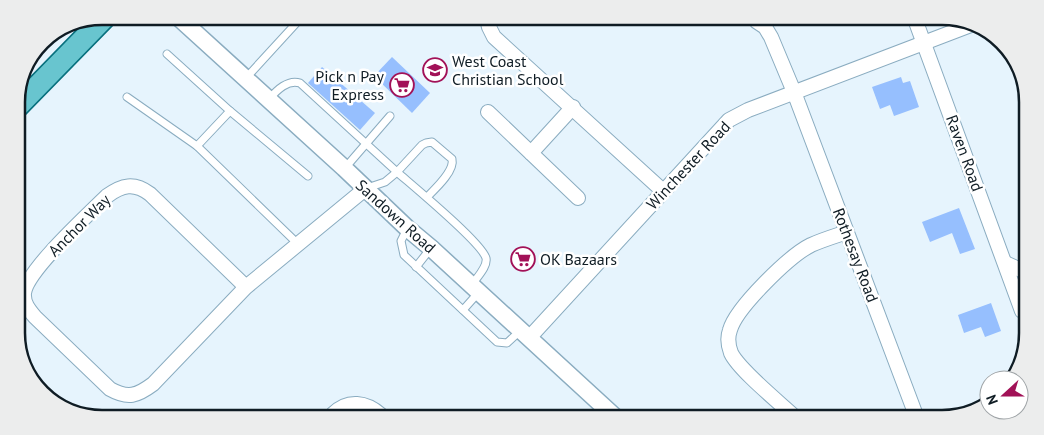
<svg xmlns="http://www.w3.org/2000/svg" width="1044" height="435" font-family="'PT Sans',sans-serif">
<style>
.building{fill:#96bffe}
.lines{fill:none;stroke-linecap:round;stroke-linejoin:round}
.service-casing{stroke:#8aacc0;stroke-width:9}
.minor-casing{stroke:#8aacc0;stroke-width:16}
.tertiary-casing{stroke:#8aacc0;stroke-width:19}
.primary-casing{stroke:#08707e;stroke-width:24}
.service{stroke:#fff;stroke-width:7}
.minor{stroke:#fff;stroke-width:14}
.tertiary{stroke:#fff;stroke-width:16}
.primary{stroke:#68c5cf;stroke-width:21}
.labels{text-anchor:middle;stroke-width:5;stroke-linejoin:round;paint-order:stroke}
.poi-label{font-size:16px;fill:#0f1c24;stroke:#fff;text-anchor:start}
.street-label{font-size:16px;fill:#0f1c24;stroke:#fff}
.rim{fill:none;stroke:#0f1c24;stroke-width:2.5}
</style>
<rect width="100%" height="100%" fill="#e6f4fd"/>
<g class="building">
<polygon points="392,57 430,93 412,113 374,76"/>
<polygon points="322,67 375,113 360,130 308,83"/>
<polygon points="901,77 903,83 910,81 919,107 894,116 890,105 880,109 872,87"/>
<polygon points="959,208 975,249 960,254 952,233 930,242 922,222"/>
<polygon points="991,303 1001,331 985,337 981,327 964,333 958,315"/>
</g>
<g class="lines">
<g class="service-casing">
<g id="service">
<polyline points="167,54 230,111 308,176"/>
<polyline points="246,78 301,18"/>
<polyline points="127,97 197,146 298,244"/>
<path d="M269 99C277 90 288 79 300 83L397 172 422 145 426 143 432 142 452 159C455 171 435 189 427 197"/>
<polyline points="197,146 230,111"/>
<polyline points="345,168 390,116"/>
<path d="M367 188 385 182 397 172C413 186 481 242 486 258 488 267 476 278 472 285"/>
<polyline points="407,229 401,241 404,255 497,342 507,343 520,331"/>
<polyline points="416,267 431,248"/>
<polyline points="463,310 479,292"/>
</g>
</g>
<g class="minor-casing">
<g id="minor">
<polyline points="487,19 489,27 494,37 663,191"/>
<polyline points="756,21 765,27 771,37 794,92 917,418"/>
<polyline points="916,22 1022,311"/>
<polyline points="488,112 578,198"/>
<polyline points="531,153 573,107"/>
<polyline points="1005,263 1023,271"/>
<path d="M246 287 150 194C134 182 122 185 107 196 89 214 27 270 24 293 23 303 29 310 35 317L110 389C128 399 137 396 153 384L246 287 365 189"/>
<polyline points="529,338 729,120 748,110 976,23"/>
<path d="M333 414C348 399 366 402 381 415"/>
<path d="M796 418C780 403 739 370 731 353 728 345 727 338 730 330 736 308 789 256 811 245 822 240 835 236 847 232"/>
</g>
</g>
<g class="tertiary-casing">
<polyline id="tertiary" points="178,17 344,168 407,228 431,248 614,416"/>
</g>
<g class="primary-casing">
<polyline id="primary" points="17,107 106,16"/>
</g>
<use href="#service" class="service"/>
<use href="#minor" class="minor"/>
<use href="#tertiary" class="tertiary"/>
<use href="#primary" class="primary"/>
</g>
<defs>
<g id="school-ring" transform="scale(1.25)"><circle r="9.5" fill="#fff" stroke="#a21157" stroke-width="1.5"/><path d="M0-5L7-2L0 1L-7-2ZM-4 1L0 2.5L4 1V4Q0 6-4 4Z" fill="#a21157"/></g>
<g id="supermarket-ring" transform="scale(1.25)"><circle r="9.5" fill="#fff" stroke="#a21157" stroke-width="1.5"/><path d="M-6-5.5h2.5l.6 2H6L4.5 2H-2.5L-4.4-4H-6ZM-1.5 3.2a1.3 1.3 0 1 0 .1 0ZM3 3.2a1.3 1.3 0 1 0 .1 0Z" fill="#a21157"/></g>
</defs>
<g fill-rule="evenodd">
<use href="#school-ring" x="435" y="70"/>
<use href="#supermarket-ring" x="402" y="85"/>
<use href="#supermarket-ring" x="523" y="259"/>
</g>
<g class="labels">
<g class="poi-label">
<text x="452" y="67">West Coast<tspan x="452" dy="18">Christian School</tspan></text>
<text x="384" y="82" text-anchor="end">Pick n Pay<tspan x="384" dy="18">Express</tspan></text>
<text x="540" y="265">OK Bazaars</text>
</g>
<g class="street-label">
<text transform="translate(965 153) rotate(70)" y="6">Raven Road</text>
<text transform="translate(688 165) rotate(-47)" y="6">Winchester Road</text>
<text transform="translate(396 216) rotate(42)" y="6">Sandown Road</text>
<text transform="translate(79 225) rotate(-45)" y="6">Anchor Way</text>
<text transform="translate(856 255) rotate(69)" y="6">Rothesay Road</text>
</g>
</g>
<path d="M0 0H1044V435H0ZM102 25H942A77 77 0 0 1 1019 102V333A77 77 0 0 1 942 410H102A77 77 0 0 1 25 333V102A77 77 0 0 1 102 25Z" fill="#eceded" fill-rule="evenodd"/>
<path class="rim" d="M102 25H942A77 77 0 0 1 1019 102V333A77 77 0 0 1 942 410H102A77 77 0 0 1 25 333V102A77 77 0 0 1 102 25Z"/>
<g transform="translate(1004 395) rotate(249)"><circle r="24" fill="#ffffff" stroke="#9fa4a7"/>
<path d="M0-4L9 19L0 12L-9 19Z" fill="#a21157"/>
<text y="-8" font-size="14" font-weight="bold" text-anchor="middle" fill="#0f1c24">N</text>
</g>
</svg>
